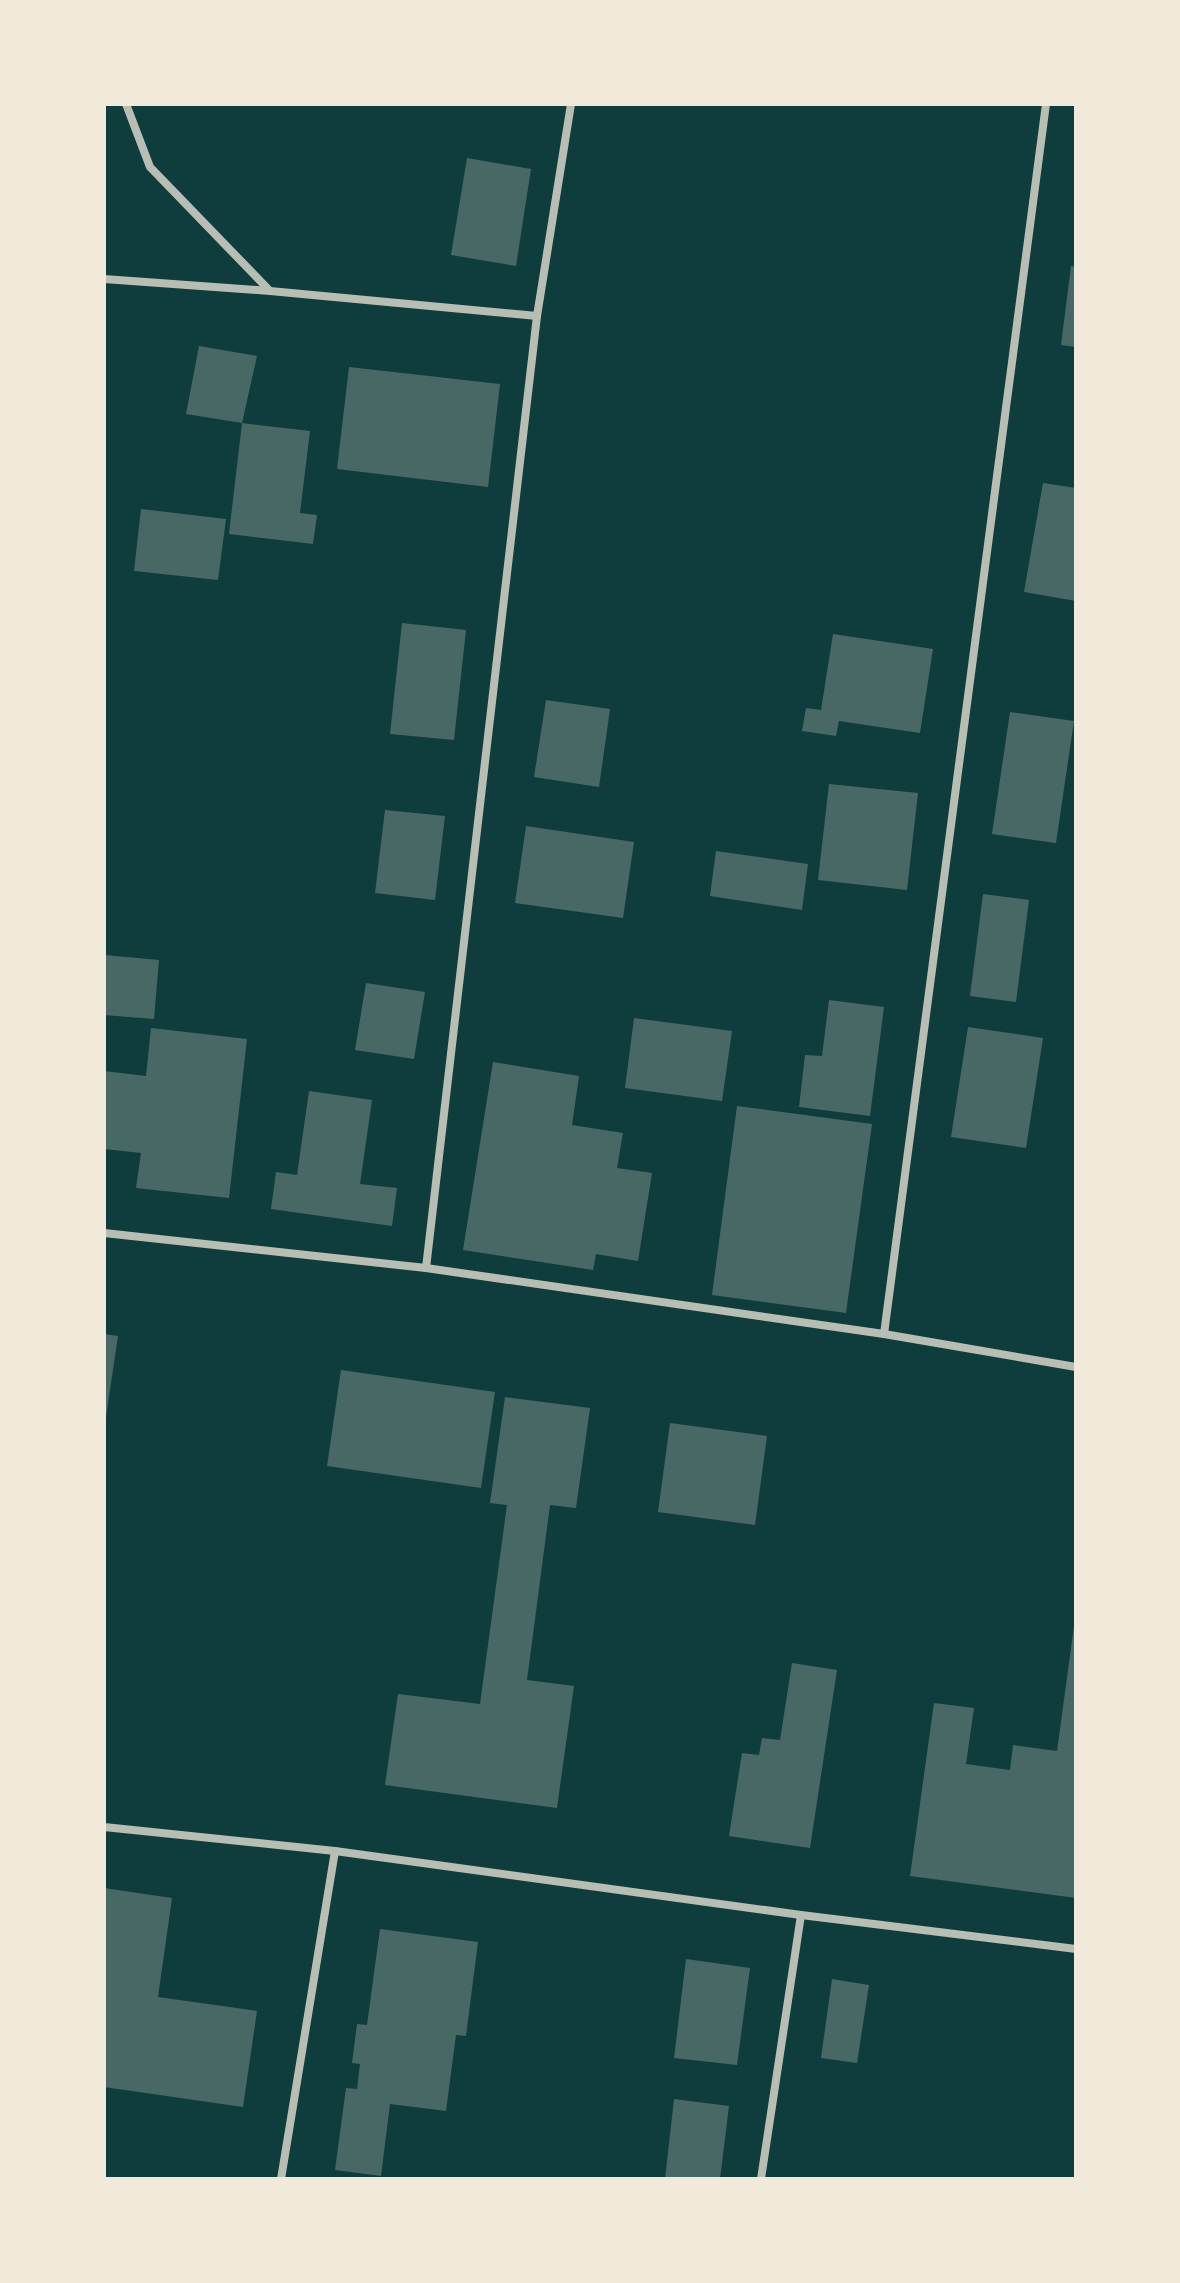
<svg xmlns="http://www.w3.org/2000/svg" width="1180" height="2283" font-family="'DM Sans',sans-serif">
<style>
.building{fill:#486865}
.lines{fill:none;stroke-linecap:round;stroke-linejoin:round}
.minor{stroke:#b8beb3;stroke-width:8}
</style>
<rect width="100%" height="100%" fill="#0f3d3e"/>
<g class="building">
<polygon points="467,158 531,169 516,266 451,255"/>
<polygon points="1071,266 1076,267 1076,347 1061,345"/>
<polygon points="199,346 257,356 242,423 310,431 300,513 317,515 313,544 229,534 242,423 186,414"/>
<polygon points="349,367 500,384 488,487 337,469"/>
<polygon points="1043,483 1076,488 1076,601 1024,592"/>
<polygon points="141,509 226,519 218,580 134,571"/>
<polygon points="402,623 466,630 454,740 390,734"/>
<polygon points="833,634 933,649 920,733 839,721 836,736 802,731 806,708 821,710"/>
<polygon points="546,700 610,709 599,787 534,777"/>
<polygon points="1010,712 1074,721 1056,843 992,834"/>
<polygon points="829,784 918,793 907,890 818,880"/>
<polygon points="385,810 445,816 435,900 375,893"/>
<polygon points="526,826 634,842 623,918 515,903"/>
<polygon points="716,851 808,864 802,910 710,896"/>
<polygon points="983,894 1029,900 1016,1002 970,996"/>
<polygon points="104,955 159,960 154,1019 104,1015"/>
<polygon points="366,983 425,992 414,1059 355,1050"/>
<polygon points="829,1000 884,1007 870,1116 799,1107 805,1055 822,1056"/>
<polygon points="634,1018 732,1031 722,1101 625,1088"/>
<polygon points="968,1027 1043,1038 1026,1148 951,1137"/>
<polygon points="151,1028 247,1039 229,1198 136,1188 141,1153 104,1149 104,1071 146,1076"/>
<polygon points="493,1062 579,1076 572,1125 623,1133 617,1168 652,1173 638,1261 596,1254 593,1270 463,1250"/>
<polygon points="309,1091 372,1100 360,1184 397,1188 392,1226 271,1209 276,1172 297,1175"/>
<polygon points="737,1106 872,1124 846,1313 712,1295"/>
<polygon points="104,1334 118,1336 106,1417 104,1417"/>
<polygon points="341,1370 495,1392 481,1488 327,1466"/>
<polygon points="505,1397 590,1408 576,1508 550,1505 527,1680 574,1686 557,1808 385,1785 398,1694 480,1704 507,1505 490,1503"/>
<polygon points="670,1423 767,1436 755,1525 658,1512"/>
<polygon points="1074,1626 1076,1626 1076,1898 910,1876 934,1703 974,1708 966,1764 1010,1770 1013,1745 1057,1751"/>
<polygon points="792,1663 837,1670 810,1848 729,1836 742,1753 759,1755 762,1738 780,1740"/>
<polygon points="104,1888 172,1898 158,1997 257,2011 243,2107 104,2087"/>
<polygon points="380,1929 478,1942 466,2036 456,2035 446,2111 390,2104 381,2176 335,2170 346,2088 357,2089 360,2064 352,2063 357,2024 367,2025"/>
<polygon points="686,1959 750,1968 737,2065 674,2058"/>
<polygon points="832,1979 869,1985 857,2063 821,2058"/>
<polygon points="674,2099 729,2106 720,2179 665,2179"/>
</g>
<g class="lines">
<g class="minor">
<polyline points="126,104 150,167 269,290"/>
<polyline points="104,279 270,291 537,316 571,104"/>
<polyline points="104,1233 426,1268 884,1334 1076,1367"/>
<polyline points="426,1268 537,316"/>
<polyline points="884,1334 1046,104"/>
<polyline points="104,1827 335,1851 801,1915 1076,1949"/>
<polyline points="281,2179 335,1851"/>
<polyline points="761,2179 801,1915"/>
</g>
</g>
<rect width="1180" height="2283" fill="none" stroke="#f1e9da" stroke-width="212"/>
</svg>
